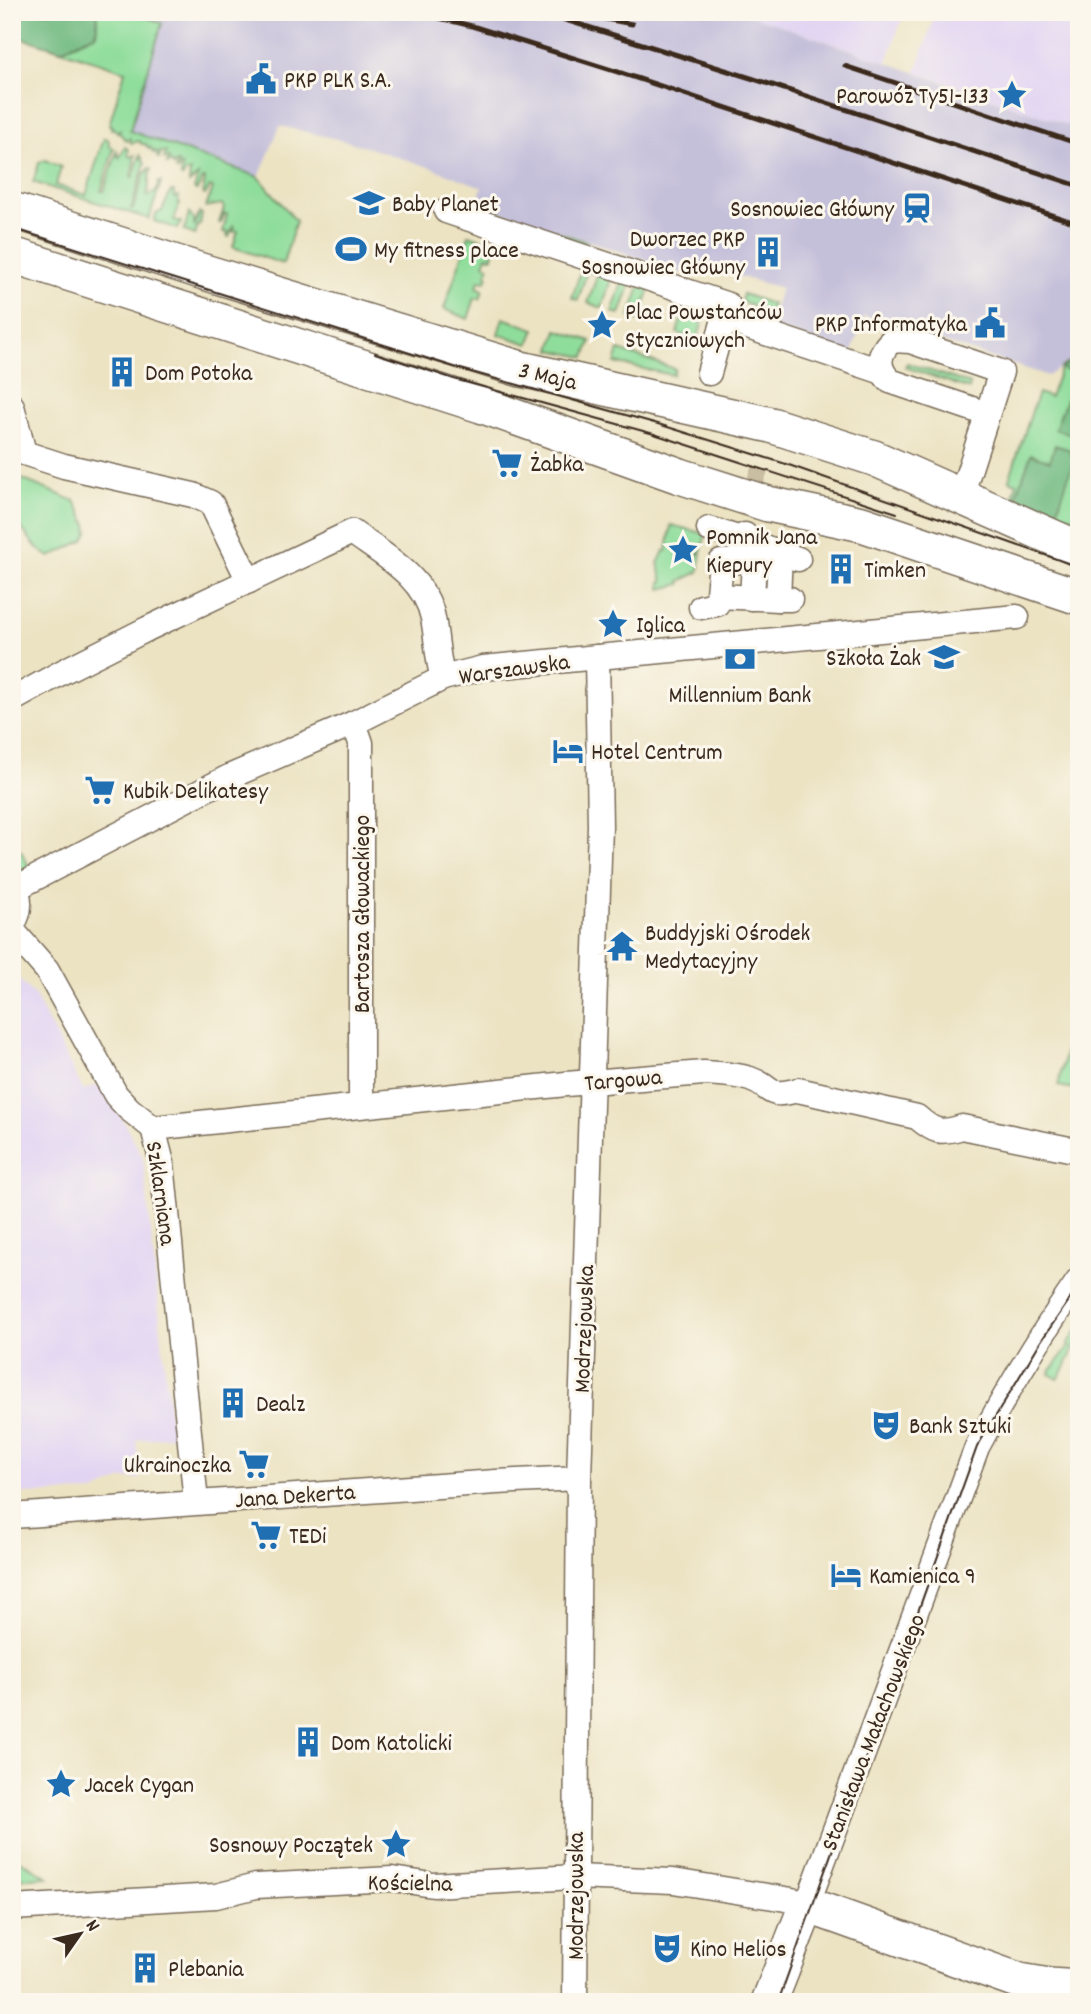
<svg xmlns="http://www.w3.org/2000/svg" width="1091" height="2014" font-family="Dekko,sans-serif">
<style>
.built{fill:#e1d4f3}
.industrial{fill:#c5c0da}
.green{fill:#8fdd9b;stroke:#65845c;stroke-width:2}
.forest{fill:#73bc83;stroke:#577350;stroke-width:2}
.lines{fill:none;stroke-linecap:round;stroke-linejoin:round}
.street-tunnel{stroke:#c9bea2;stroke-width:24;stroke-dasharray:24 12;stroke-linecap:butt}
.street-casing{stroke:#796b58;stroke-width:27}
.secondary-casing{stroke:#796b58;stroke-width:38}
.street{stroke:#fff;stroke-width:24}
.secondary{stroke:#fff;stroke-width:35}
.tram{stroke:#3b2a1e;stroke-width:2}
.rail{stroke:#3b2a1e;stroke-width:5}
.labels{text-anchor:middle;stroke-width:6;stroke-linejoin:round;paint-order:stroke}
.poi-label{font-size:24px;fill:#3b2a1e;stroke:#fbf7ec;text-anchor:start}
.street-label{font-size:24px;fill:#3b2a1e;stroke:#fbf7ec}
</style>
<rect width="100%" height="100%" fill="#fbf7ec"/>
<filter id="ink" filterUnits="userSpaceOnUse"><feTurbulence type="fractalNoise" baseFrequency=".0143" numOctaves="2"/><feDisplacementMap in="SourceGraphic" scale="14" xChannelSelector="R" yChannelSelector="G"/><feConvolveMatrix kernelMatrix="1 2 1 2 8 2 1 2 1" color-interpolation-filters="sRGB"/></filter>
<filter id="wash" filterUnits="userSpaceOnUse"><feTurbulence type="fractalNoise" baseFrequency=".00686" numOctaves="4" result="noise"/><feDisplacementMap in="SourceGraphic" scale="28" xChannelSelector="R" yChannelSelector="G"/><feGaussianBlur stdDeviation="1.57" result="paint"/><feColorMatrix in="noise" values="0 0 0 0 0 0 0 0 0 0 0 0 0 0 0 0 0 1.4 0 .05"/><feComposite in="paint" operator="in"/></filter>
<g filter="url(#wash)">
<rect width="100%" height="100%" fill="#ece3c3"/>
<g class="built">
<polygon points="741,12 904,12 887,62"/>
<polygon points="936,12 1079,12 1079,129 916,72"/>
<polygon points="12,972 35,996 83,1090 103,1083 143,1158 172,1436 136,1440 140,1479 123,1479 94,1492 12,1494"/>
</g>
<polygon class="industrial" points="132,12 741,12 1079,129 1079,355 1048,376 864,316 851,355 770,326 781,288 707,268 685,274 477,203 482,187 432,168 350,142 280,126 259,177 129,131 162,23"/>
<g class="green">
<polygon points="98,12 132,12 162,23 130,131 259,177 296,221 283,264 233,247 238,231 233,232 235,227 233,226 229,237 227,236 228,232 223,232 227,214 224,214 221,223 219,223 224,208 222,204 206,207 213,188 210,187 205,195 203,194 205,179 203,179 197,190 194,189 198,176 189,183 190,171 185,173 183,177 181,177 182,166 180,165 178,171 176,170 178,162 176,162 174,166 171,162 167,164 169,158 164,159 166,152 161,152 159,158 157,157 158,152 153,153 154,150 149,149 150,147 146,146 146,144 141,144 140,141 131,143 130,138 127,141 119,133 120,130 117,132 115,129 111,129 112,126 109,125 125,71 61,50 96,34"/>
<path d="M104 138 108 139 110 147 114 148 101 191H104L117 151 119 158 125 147 129 150 128 154 130 157 135 155 131 177H133L140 155 145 163 131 209H133L145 172H147L149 168 151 169C148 179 150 184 147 196L156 192 159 182H161L149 219 33 182 39 163 45 160 61 167 56 185 86 195Z"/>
<polygon points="171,191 174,191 174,198 179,196 178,202 180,203 174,220 181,222 178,229 154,221 156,214 162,211"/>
<polygon points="482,207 587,242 585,250 479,214"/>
<polygon points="189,213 194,220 194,227 199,213 202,214 200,225 198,225 195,235 184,231"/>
<polygon points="469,235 495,244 493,257 487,256 484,264 489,266 486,275 488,276 486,281 479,280 477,287 483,290 480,299 475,298 468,319 444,309"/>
<polygon points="582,267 588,268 578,300 572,298"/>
<polygon points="598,272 612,276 602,308 588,303"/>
<polygon points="623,280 631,283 620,314 612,312"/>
<polygon points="640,286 650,289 639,321 630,317"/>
<polygon points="743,294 772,304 769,312 741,302"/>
<polygon points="687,301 707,308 697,340 677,333"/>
<polygon points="503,318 535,329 529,344 498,334"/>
<polygon points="557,330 591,341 585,357 551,350"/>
<polygon points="619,350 675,369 673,375 615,363"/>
<polygon points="1079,355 1079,519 1012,499 1017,483 1009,480 1038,393 1050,397 1061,368"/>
<polygon points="907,363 970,384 969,389 905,367"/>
<path d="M12 475 75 501 87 524 88 532 84 540 50 557C34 550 26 530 12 519Z"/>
<polygon points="671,525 706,534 701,552 688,551 689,548 681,545 677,553 686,557 688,553 701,554 699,572 680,581 681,584 661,589 661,582 663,581 658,563 664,551 667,551"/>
<polygon points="12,847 21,851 31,870 12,868"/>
<polygon points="1078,995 1079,995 1079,1090 1058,1086"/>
<polygon points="1078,1329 1079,1344 1076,1343 1065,1368 1058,1379 1050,1374 1051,1370 1069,1346 1068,1344"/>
<polygon points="12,1855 48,1877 12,1879"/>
</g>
<g class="forest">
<polygon points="12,12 98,12 96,34 61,50 12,35"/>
<polygon points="1079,355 1079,378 1061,368"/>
<polygon points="1067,398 1079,403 1079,438 1055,429"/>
<polygon points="1055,445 1068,449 1074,459 1058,509 1016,497 1031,454 1050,461"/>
</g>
</g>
<g filter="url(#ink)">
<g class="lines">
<polyline class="street-tunnel" points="748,476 764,482"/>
<g class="street-casing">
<g id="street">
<polyline points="446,211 728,305 709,373"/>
<polyline points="724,319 883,372"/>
<polyline points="12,406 24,453 64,466 193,495 211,503 249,581"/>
<path d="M961 496 1001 372 910 341 892 340C878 353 876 367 890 381L987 414"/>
<polyline points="745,535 744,540 798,559"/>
<polyline points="780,553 778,599 790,599"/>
<polyline points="718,596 778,599"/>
<polyline points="752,598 754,562"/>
<polyline points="701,607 717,604 721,562 740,561 744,540 709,529"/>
<path d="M12 700 66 670 147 629 352 532C383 555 425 577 433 618 437 638 437 659 443 678"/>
<polyline points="354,723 361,743 361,1105"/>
<path d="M12 882C22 896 21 912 12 926"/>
<polyline points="16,888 229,777 354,723 443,678 483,668 1017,617"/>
<polyline points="12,930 47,970 116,1095 129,1109 153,1128 162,1163 196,1502"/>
<path d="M153 1128 566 1084 704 1073C719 1074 735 1074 750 1079 774 1087 765 1099 798 1090L917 1117C934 1132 940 1134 962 1127L1079 1151"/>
<polyline points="12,1516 496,1482 579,1478"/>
<path d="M12 1908 216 1896 256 1886 276 1885 392 1879 433 1885 575 1877 673 1881 792 1900 807 1905 977 1447C1008 1389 1041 1334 1079 1280"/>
<polyline points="575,2002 579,1478 600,826 597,657"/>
</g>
</g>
<g class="secondary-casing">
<g id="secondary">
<polyline points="12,210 201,271 521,369 771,425 874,458 1079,549"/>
<polyline points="12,255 481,405 680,476 768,504 862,524 1079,597"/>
<polyline points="769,2002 807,1905 1020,1981 1049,1986 1079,1988"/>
</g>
</g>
<use href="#street" class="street"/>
<use href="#secondary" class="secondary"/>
<g class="tram">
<polyline points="12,228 461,369 658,424 786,464 1079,567"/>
<polyline points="375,353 454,379 654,434 897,513"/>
<polyline points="778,2002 977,1447 1041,1341 1079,1286"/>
</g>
<g class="rail">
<polyline points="415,12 472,26 618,72 1079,224"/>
<polyline points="540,12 754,79 1079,186"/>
<polyline points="569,12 632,24"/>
<polyline points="845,66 1079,144"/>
</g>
</g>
</g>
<defs>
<g id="civic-bare" transform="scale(2.415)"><path d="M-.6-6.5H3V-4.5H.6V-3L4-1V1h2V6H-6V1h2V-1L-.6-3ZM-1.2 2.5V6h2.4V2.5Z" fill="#1f6fb2" stroke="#fbf7ec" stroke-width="2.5" paint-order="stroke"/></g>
<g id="sight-bare" transform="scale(2.415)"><path d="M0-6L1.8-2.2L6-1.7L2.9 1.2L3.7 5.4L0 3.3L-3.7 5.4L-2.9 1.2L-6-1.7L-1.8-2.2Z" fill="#1f6fb2" stroke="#fbf7ec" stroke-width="2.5" paint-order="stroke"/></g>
<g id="school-bare" transform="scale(2.415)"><path d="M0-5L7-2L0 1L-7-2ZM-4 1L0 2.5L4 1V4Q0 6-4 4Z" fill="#1f6fb2" stroke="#fbf7ec" stroke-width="2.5" paint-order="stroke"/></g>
<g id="station-bare" transform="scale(2.415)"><path d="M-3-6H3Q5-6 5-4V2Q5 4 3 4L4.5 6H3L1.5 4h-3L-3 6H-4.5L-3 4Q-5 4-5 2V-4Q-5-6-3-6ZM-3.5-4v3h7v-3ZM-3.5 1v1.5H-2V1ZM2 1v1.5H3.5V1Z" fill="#1f6fb2" stroke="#fbf7ec" stroke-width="2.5" paint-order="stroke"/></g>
<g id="stadium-bare" transform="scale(2.415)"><path d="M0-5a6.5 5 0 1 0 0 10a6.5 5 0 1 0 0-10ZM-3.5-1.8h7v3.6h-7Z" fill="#1f6fb2" stroke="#fbf7ec" stroke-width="2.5" paint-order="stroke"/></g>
<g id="building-bare" transform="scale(2.415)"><path d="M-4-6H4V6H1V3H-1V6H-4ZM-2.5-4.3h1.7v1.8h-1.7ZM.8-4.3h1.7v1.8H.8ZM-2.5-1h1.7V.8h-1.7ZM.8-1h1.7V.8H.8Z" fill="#1f6fb2" stroke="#fbf7ec" stroke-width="2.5" paint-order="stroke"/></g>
<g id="supermarket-bare" transform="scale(2.415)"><path d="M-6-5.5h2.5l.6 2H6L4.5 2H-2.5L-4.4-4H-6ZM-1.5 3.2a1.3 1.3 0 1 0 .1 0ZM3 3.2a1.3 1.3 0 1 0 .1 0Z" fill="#1f6fb2" stroke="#fbf7ec" stroke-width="2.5" paint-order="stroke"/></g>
<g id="bank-bare" transform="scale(2.415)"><path d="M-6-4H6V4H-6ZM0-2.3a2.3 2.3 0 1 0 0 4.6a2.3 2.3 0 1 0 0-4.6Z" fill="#1f6fb2" stroke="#fbf7ec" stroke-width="2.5" paint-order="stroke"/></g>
<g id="hotel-bare" transform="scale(2.415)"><path d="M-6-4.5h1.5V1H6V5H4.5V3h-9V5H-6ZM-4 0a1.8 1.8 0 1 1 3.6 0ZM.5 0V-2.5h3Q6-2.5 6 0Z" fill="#1f6fb2" stroke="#fbf7ec" stroke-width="2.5" paint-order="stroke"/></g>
<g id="temple-bare" transform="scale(2.415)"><path d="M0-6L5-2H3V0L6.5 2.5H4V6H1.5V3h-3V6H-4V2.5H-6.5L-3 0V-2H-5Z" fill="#1f6fb2" stroke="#fbf7ec" stroke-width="2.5" paint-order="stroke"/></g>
<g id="theatre-bare" transform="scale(2.415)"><path d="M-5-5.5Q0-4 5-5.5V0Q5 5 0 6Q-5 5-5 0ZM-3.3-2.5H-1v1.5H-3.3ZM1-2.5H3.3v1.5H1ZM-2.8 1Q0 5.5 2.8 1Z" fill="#1f6fb2" stroke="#fbf7ec" stroke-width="2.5" paint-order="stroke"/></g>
</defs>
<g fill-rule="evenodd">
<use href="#civic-bare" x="261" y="79"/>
<use href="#sight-bare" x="1012" y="95"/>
<use href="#school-bare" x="369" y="203"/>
<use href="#station-bare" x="917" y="208"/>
<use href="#stadium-bare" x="351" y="249"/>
<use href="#building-bare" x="768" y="252"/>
<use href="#civic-bare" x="990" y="323"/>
<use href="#sight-bare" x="602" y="325"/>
<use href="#building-bare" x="122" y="372"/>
<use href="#supermarket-bare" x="507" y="463"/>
<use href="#sight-bare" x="683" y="550"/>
<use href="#building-bare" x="841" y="569"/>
<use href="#sight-bare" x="613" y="624"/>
<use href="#school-bare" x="944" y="657"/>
<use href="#bank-bare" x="740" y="659"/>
<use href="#hotel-bare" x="568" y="751"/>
<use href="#supermarket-bare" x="100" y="790"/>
<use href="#temple-bare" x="622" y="946"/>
<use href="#building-bare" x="233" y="1403"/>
<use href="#theatre-bare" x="886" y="1425"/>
<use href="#supermarket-bare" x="254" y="1464"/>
<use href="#supermarket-bare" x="266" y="1535"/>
<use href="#hotel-bare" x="846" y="1575"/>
<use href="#building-bare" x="308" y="1742"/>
<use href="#sight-bare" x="61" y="1784"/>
<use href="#sight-bare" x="396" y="1844"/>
<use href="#theatre-bare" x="667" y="1948"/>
<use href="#building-bare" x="145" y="1968"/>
</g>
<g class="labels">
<g class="poi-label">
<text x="284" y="87">PKP PLK S.A.</text>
<text x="989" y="103" text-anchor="end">Parowóz Ty51-133</text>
<text x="392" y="211">Baby Planet</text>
<text x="894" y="216" text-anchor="end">Sosnowiec Główny</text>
<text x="745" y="246" text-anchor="end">Dworzec PKP<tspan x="745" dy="28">Sosnowiec Główny</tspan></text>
<text x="374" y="257">My fitness place</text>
<text x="625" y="319">Plac Powstańców<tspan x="625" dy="28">Styczniowych</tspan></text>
<text x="967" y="331" text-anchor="end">PKP Informatyka</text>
<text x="145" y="380">Dom Potoka</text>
<text x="530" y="471">Żabka</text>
<text x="706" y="544">Pomnik Jana<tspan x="706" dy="28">Kiepury</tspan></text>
<text x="864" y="577">Timken</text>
<text x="636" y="632">Iglica</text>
<text x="921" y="665" text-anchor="end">Szkoła Żak</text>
<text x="740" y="702" text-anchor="middle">Millennium Bank</text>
<text x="591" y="759">Hotel Centrum</text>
<text x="123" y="798">Kubik Delikatesy</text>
<text x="645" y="940">Buddyjski Ośrodek<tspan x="645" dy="28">Medytacyjny</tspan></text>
<text x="256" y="1411">Dealz</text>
<text x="909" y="1433">Bank Sztuki</text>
<text x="231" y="1472" text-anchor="end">Ukrainoczka</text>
<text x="289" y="1543">TEDi</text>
<text x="869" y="1583">Kamienica 9</text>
<text x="331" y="1750">Dom Katolicki</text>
<text x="84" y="1792">Jacek Cygan</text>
<text x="373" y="1852" text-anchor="end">Sosnowy Początek</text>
<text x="690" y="1956">Kino Helios</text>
<text x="168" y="1976">Plebania</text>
</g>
<g class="street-label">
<text transform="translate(548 375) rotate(13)" y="8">3 Maja</text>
<text transform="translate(514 668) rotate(-8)" y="8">Warszawska</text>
<text transform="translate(361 914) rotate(-90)" y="8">Bartosza Głowackiego</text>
<text transform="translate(623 1079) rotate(-5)" y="8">Targowa</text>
<text transform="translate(162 1193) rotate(82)" y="8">Szklarniana</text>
<text transform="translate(583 1329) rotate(-88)" y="8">Modrzejowska</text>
<text transform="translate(295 1495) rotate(-4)" y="8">Jana Dekerta</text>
<text transform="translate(872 1732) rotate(-69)" y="8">Stanisława Małachowskiego</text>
<text transform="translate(410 1882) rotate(1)" y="8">Kościelna</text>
<text transform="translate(575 1896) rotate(-90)" y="8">Modrzejowska</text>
</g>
</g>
<rect width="1091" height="2014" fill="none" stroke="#fbf7ec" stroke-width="42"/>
<g transform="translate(80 1934) rotate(56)" stroke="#fbf7ec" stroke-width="5" paint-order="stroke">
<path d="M0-5L12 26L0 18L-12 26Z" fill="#3b2a1e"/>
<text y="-10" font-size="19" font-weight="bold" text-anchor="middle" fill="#3b2a1e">N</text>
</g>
</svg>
